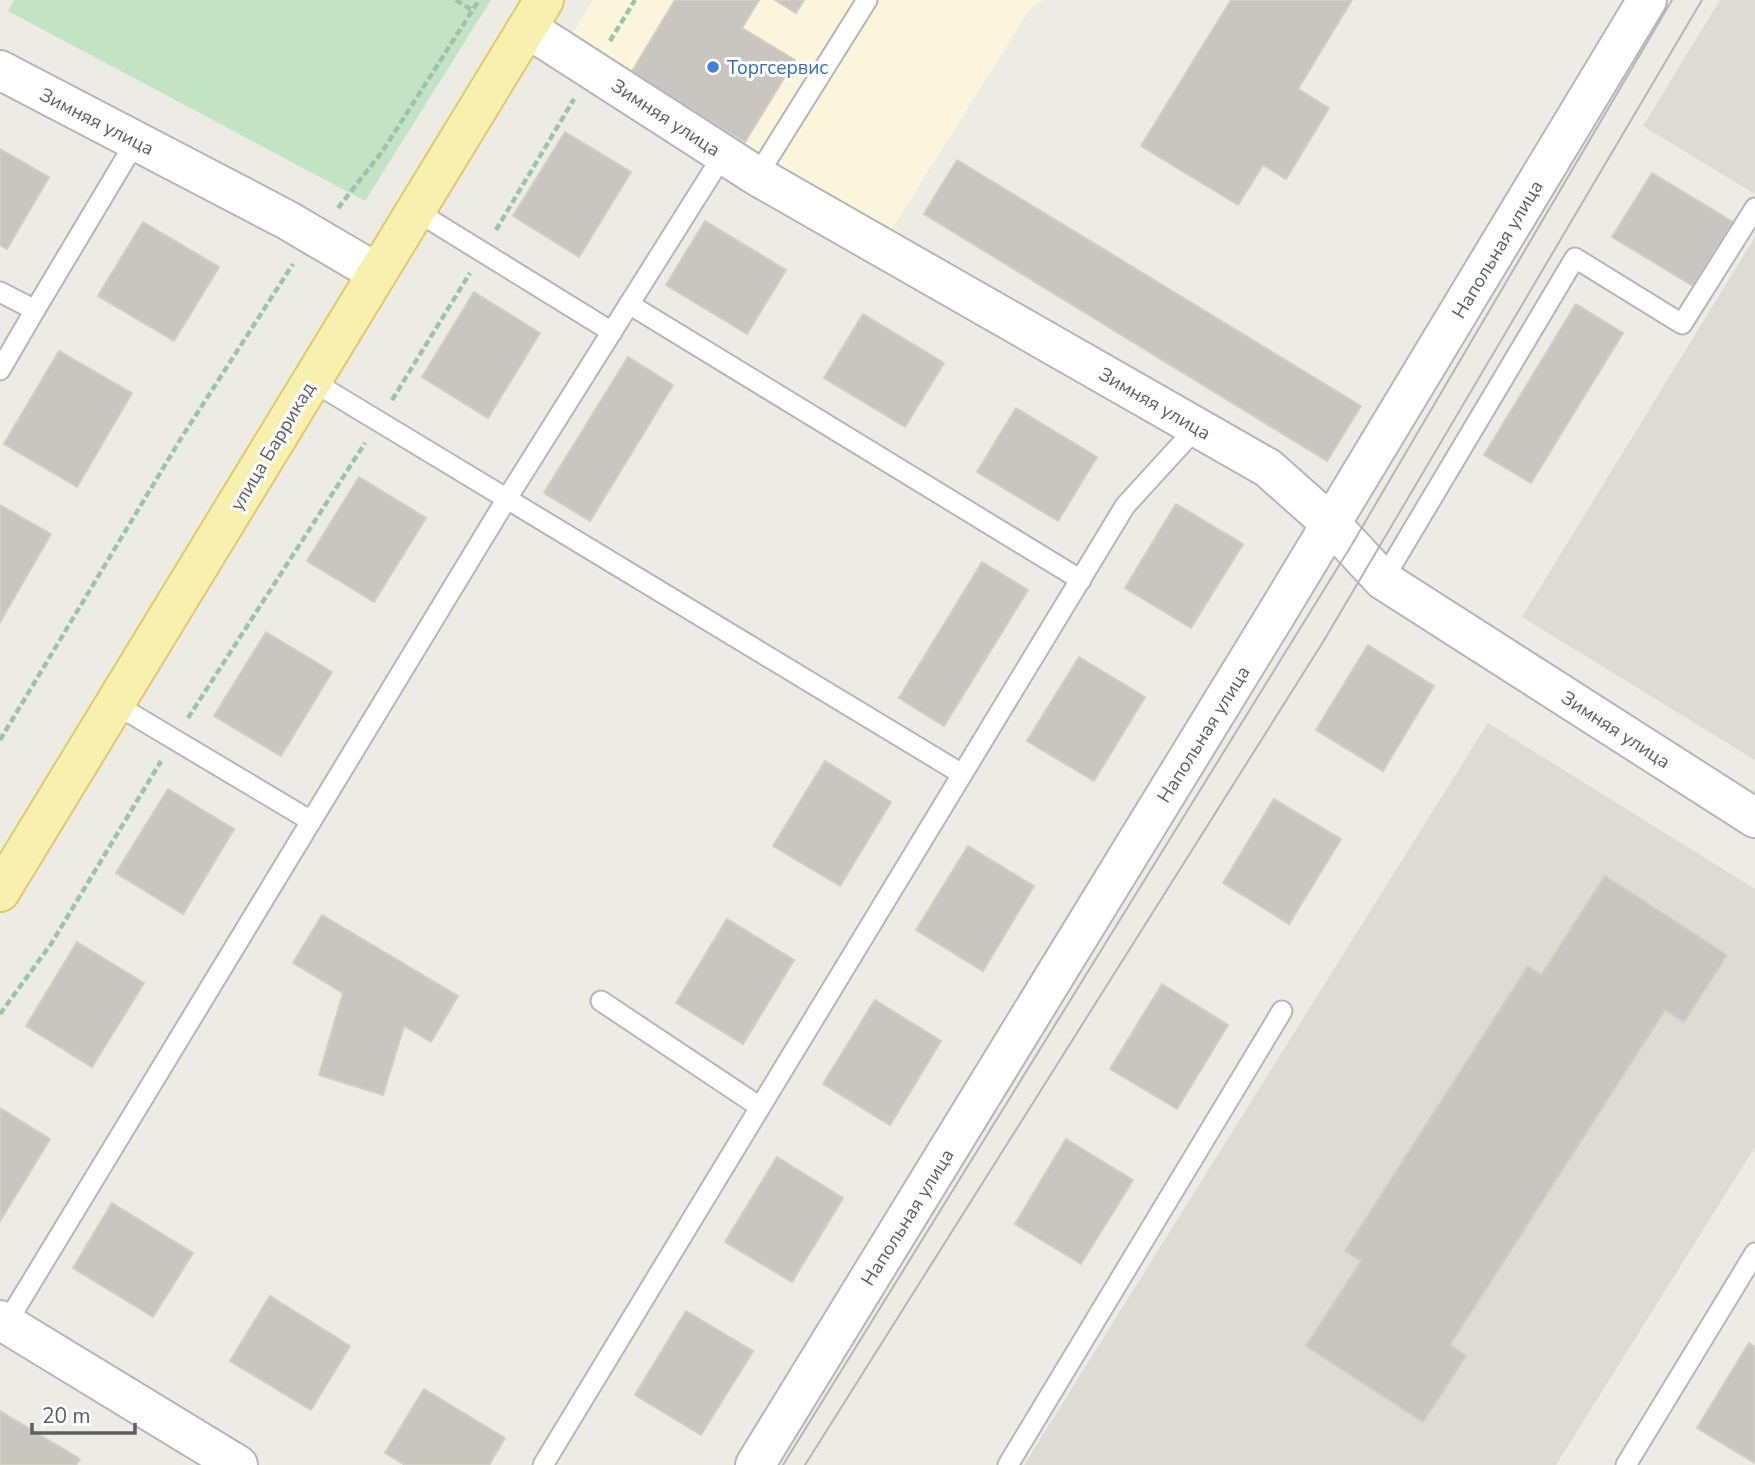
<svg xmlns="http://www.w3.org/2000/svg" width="1755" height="1465" font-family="'Nunito Sans',sans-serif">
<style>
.commercial{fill:#fbf5dc}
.education{fill:#dddbd3}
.green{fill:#c3e3c5}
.building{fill:#c9c6c1;stroke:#d1cec3;stroke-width:2}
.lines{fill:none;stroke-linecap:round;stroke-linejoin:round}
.service-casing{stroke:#b5b6ba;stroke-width:23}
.minor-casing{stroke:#b5b6ba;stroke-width:42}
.tertiary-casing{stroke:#b5b6ba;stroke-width:42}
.primary-casing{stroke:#e4c867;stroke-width:42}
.path{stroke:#9dc3aa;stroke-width:4.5;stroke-dasharray:7 3.5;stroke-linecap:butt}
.service{stroke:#fff;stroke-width:19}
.minor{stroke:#fff;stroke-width:38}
.tertiary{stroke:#fff;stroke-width:38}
.primary{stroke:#f7f0af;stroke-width:38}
.tram{stroke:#b4b5b5;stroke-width:2}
.shop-dot{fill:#3f7fe0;stroke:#fff;stroke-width:2.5}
.labels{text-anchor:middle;stroke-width:6;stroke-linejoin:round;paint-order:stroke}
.shop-label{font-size:19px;fill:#366cbe;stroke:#fff;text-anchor:start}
.street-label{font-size:19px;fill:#5c5f63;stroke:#fff}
</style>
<rect width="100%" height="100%" fill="#edece4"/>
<polygon class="commercial" points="593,0 1045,0 1032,6 890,232 570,38"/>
<g class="education">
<polygon points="1720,0 1755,0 1755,194 1643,126"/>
<polygon points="1755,237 1755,760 1522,617"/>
<polygon points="1488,723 1755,889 1755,1147 1556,1465 1024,1465"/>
</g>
<polygon class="green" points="14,0 491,0 365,201 8,11"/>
<g class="building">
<polygon points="675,0 759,0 742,28 795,60 745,142 631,73"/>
<polygon points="775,0 804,0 796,13"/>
<polygon points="1231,0 1352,0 1298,89 1329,108 1286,179 1263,165 1238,205 1141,146"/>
<polygon points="565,132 631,172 579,257 513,216"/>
<polygon points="0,149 49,177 7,249 0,245"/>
<polygon points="957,160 1361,406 1327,461 924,214"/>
<polygon points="1652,173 1733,222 1693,286 1612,237"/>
<polygon points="705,221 786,270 747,334 666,285"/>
<polygon points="143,222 219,267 174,341 98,296"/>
<polygon points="474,292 540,333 488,418 422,377"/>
<polygon points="1576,304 1623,333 1531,483 1484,455"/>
<polygon points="863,314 944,363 905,427 824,378"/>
<polygon points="59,351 132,393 77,487 4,444"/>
<polygon points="628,357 673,385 590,521 544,493"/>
<polygon points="1016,408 1097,457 1058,521 977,472"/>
<polygon points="359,477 426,518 374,602 307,561"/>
<polygon points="1176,504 1243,544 1191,628 1125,588"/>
<polygon points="0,505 51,534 0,622"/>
<polygon points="982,562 1028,590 944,726 899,698"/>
<polygon points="266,632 332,672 281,756 214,716"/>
<polygon points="1368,645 1434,686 1383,771 1316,730"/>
<polygon points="1079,657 1145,697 1094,781 1027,741"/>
<polygon points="825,761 891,802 840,886 773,846"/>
<polygon points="168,789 234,829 183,914 116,873"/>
<polygon points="1274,799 1341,839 1289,924 1223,883"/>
<polygon points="968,846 1034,886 983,971 916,930"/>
<polygon points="1605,876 1727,955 1684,1022 1665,1010 1450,1345 1466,1356 1423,1422 1306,1346 1361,1261 1345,1251 1528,966 1541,975"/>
<polygon points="322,915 458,996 431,1042 404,1026 383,1095 319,1075 343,993 293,963"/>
<polygon points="727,919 794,960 743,1044 676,1003"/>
<polygon points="77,942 144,983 92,1067 26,1026"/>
<polygon points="1162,984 1228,1025 1177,1109 1110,1069"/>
<polygon points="875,1000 941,1041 890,1125 823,1084"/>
<polygon points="0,1108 50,1139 0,1221"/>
<polygon points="1066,1139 1133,1180 1081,1264 1015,1224"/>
<polygon points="777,1157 843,1198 792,1282 725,1242"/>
<polygon points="112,1203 193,1253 153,1317 73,1268"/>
<polygon points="270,1296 350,1346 311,1410 230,1361"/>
<polygon points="686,1311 753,1351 701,1435 635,1395"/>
<polygon points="1749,1343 1755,1347 1755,1463 1697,1428"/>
<polygon points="424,1389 505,1438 489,1465 405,1465 385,1453"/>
<polygon points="0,1411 80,1459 76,1465 0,1465"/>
</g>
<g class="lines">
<g class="service-casing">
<g id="service">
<polyline points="757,176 867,0"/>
<polyline points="416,211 612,332"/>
<polyline points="0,292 35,310 0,370"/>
<polyline points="629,304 1081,580"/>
<polyline points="35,310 136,141"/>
<polyline points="312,381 962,774"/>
<polyline points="1383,580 1575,258 1682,324 1755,208"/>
<polyline points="115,704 311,821"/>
<polyline points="601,1001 760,1107"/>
<polyline points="6,1324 506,500 723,155"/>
<polyline points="543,1465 1125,506 1197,427"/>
<polyline points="1008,1465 1282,1011"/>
<polyline points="1626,1465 1755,1253"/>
</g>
</g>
<g class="minor-casing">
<g id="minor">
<polyline points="527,28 757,176 1268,468 1331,524 1383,580 1755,818"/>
<polyline points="0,70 287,220 377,273"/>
<polyline points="0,1320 238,1465"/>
</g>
</g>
<g class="tertiary-casing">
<polyline id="tertiary" points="755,1465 1277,613 1647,0"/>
</g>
<g class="primary-casing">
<polyline id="primary" points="0,892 544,0"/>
</g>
<g class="path">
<polyline points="456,0 472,10"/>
<polyline points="610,41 635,0"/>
<polyline points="338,208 382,152 479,0"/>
<polyline points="496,230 574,99"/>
<polyline points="392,400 470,273"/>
<polyline points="188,718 365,443"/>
<polyline points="0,740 180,440 293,264"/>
<polyline points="0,1014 51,944 161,761"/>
</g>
<use href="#service" class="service"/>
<use href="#minor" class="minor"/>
<use href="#tertiary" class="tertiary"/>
<use href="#primary" class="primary"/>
<g class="tram">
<polyline points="783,1465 1351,546 1672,0"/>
<polyline points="805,1465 1323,642 1702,0"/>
</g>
</g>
<circle class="shop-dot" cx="713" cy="67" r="7"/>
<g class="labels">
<g class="shop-label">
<text x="727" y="74">Торгсервис</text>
</g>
<g class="street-label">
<text transform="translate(666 117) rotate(33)" y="7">Зимняя улица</text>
<text transform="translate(97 121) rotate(27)" y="7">Зимняя улица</text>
<text transform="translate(1497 249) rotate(-59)" y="7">Напольная улица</text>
<text transform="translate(1155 403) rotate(30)" y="7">Зимняя улица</text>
<text transform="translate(272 446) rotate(-59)" y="7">улица Баррикад</text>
<text transform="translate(1616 729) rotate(33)" y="7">Зимняя улица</text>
<text transform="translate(1203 734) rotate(-58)" y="7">Напольная улица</text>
<text transform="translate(907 1217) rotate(-58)" y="7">Напольная улица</text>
</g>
</g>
<path d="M32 1423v10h103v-10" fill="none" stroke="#5c5f63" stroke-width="3.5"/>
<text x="42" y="1423" font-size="21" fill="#5c5f63" stroke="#ffffff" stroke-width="5" paint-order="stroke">20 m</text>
</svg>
